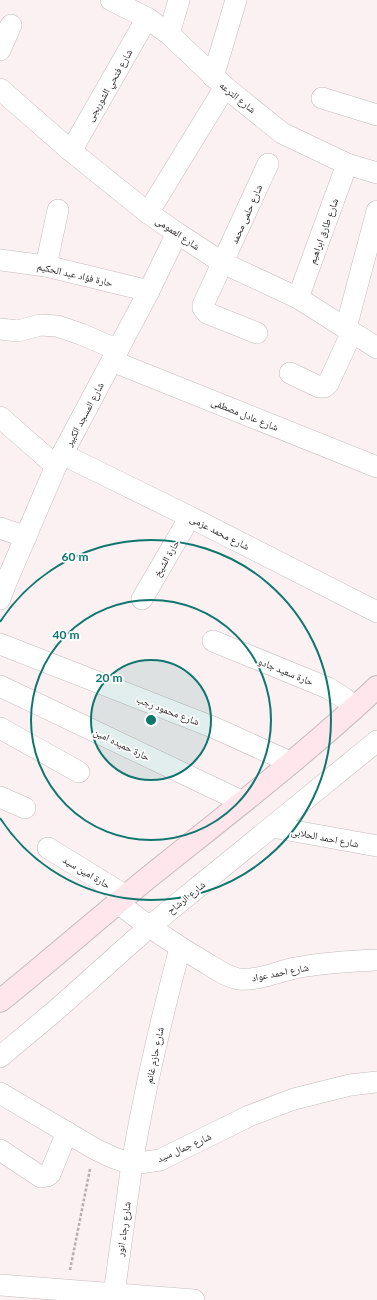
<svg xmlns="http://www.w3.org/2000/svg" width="377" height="1300" font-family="Lato,'Noto Naskh Arabic',sans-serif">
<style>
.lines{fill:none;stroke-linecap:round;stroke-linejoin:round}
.minor-casing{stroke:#c4bbbd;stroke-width:22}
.secondary-casing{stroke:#c4bbbd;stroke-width:24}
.path{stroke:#b6aeb0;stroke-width:2.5;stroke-dasharray:3 2;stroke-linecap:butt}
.minor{stroke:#fff;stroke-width:21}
.secondary{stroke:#fee6ec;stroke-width:22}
.ring{fill:none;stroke:#0f766e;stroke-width:2}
.labels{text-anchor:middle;stroke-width:3.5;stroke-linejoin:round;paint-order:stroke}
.street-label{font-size:10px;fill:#252222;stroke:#fff}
.centre{fill:#0f766e;stroke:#fff;stroke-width:2}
.ring-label{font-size:12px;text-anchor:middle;font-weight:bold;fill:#0f766e;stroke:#fff;stroke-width:3.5;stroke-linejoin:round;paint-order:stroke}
</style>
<rect width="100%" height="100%" fill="#fbf1f3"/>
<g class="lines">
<g class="minor-casing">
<g id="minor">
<polyline points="111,0 147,18 169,34 225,87 282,133 347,164 377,173"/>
<polyline points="169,34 179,0"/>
<polyline points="0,50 11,25"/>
<polyline points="213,77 236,0"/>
<polyline points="0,89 71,151 148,213 177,233 223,263 298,298 377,348"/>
<polyline points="322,98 377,115"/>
<polyline points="71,151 147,18"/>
<polyline points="148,213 225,87"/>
<polyline points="0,260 46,266 149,291"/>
<polyline points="46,266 58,210"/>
<polyline points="298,298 347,164"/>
<polyline points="346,328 377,211"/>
<polyline points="0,329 18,331 40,325 57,326 81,334 118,350"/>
<polyline points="257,333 207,313 203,308 203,305 268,164"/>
<polyline points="112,361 377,467"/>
<polyline points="290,373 319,387 324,387 328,384 352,332"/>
<polyline points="0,417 56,466"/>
<polyline points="62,454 190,517 377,612"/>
<polyline points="0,528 26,537"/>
<polyline points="0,599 5,585 56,466 149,291 177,233"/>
<polyline points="142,599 190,517"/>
<polyline points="213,641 328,688 344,698 355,708"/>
<polyline points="0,644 215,728 290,762"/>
<polyline points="0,686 243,802"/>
<polyline points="0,728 79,772"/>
<polyline points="0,797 25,808"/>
<polyline points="272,827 377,846"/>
<polyline points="48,848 126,896"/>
<path d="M118 903C146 925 175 945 206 963 216 969 227 977 239 979 257 981 277 972 295 968 322 963 349 961 377 960"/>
<polyline points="0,1057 55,1011 149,927 377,741"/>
<polyline points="0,1093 95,1149 114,1158 132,1164 160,1160 249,1116 294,1099 350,1085 377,1082"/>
<polyline points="0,1150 41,1177 47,1176 50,1174 67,1132"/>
<polyline points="0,1285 194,1300"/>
<path d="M114 1294C120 1251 126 1207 132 1164 144 1092 161 1020 180 948"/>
</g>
</g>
<g class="secondary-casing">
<path id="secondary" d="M0 1001C52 959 102 915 154 873 229 813 307 753 377 687"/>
</g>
<polyline class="path" points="70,1270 90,1169"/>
<use href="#minor" class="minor"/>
<use href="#secondary" class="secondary"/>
</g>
<circle cx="151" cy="720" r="60" fill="#0f766e" fill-opacity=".12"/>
<g class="ring">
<circle cx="151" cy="720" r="60"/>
<circle cx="151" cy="720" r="120"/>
<path d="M0 622A180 180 0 1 1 0 818"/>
</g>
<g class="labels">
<g class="street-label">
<text transform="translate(109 85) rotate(-60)" y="4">شارع فتحي الشوربجى</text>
<text transform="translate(238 97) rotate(39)" y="4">شارع الترعه</text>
<text transform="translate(246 214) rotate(-66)" y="4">شارع حلمى محمد</text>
<text transform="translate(323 231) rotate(-70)" y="4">شارع طارق ابراهيم</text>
<text transform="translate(178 233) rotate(34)" y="4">شارع العمومى</text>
<text transform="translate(75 274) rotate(13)" y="4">حارة فؤاد عبد الحكيم</text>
<text transform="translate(84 414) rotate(-62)" y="4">شارع المسجد الكبير</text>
<text transform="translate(245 414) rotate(22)" y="4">شارع عادل مصطفى</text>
<text transform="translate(220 532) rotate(27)" y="4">شارع محمد عزمى</text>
<text transform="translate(166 558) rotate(-60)" y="4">حارة الشيخ</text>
<text transform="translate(286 671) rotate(22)" y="4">حارة سعيد جادو</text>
<text transform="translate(168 710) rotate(21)" y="4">شارع محمود رجب</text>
<text transform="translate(122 744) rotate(26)" y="4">حارة حميده امين</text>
<text transform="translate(325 837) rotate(11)" y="4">شارع احمد الحلابى</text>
<text transform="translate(87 872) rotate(31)" y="4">حارة امين سيد</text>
<text transform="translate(186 897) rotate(-39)" y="4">شارع الرشاح</text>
<text transform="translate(280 972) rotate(-11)" y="4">شارع احمد عواد</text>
<text transform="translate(154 1055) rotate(-78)" y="4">شارع حازم غانم</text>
<text transform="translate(184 1147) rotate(-24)" y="4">شارع جمال سيد</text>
<text transform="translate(123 1229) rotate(-82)" y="4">شارع رجاء انور</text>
</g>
</g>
<circle cx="151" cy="720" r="6" class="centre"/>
<g class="ring-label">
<text x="75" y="561">60 m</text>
<text x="66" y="639">40 m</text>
<text x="109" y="682">20 m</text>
</g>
</svg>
